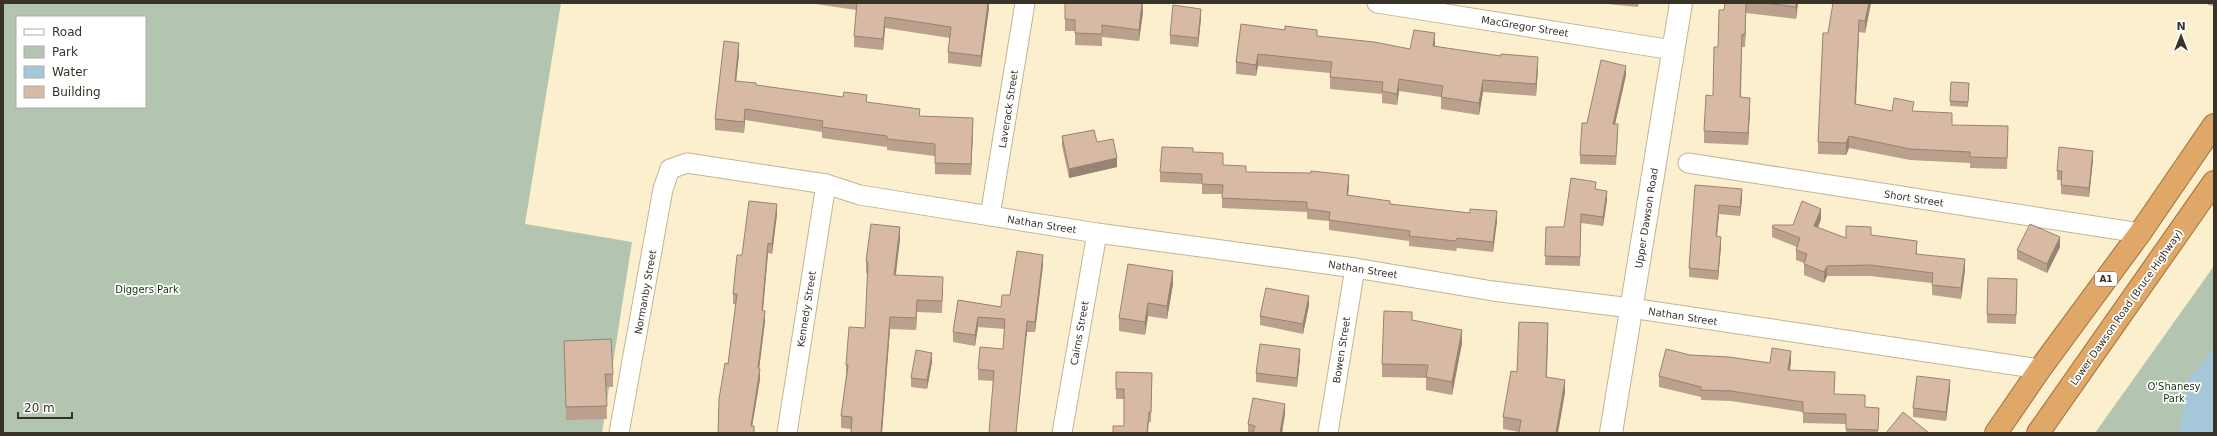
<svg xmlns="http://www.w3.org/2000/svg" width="2217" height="436" font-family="'DejaVu Sans',sans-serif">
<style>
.green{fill:#b3c4b0;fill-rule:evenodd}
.water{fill:#a5c7da}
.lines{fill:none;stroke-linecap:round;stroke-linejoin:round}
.minor-casing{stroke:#c1b595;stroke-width:21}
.tertiary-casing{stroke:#c1b595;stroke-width:24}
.trunk-casing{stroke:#9f7039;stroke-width:24}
.minor{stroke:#fff;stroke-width:19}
.tertiary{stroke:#fff;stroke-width:22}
.trunk{stroke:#dfa768;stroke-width:22}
.wall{fill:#baa08d}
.shaded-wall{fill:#978273}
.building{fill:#d8baa4;stroke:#978273}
.labels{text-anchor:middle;stroke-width:3.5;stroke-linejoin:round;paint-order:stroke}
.shield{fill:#fff;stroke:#747067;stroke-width:1}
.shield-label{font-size:9px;font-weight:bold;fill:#383326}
.street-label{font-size:10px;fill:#383326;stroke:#fff}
.park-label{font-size:10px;fill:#13340d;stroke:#fff}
</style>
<rect width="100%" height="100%" fill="#fcefcd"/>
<g class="green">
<path d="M3 3H561L525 224 632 242 602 433H3ZM17 17H145V107H17Z"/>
<polygon points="2214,266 2214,433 2095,433"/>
</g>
<polygon class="water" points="2214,346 2214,433 2178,433 2189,379 2201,365"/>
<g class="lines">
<g class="minor-casing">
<g id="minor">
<polyline points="1377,3 1673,50"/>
<polyline points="1688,163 2140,233"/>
<polyline points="990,216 1025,3"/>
<polyline points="619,433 663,189 670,169 687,163 826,184 860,195 1097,233 1355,268 1493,291 1631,308 2040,369"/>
<polyline points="787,433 826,184"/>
<polyline points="1062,433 1097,233"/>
<polyline points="1328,433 1355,268"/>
</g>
</g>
<g class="tertiary-casing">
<polyline id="tertiary" points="1611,433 1681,3"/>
</g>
<g class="trunk-casing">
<g id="trunk">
<polyline points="1996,433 2040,369 2140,233 2214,125"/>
<polyline points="2038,433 2214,182"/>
</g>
</g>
<use href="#minor" class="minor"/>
<use href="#tertiary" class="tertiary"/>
<use href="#trunk" class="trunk"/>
</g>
<g class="wall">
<polygon points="809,3 989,3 981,67 948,63 948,52 950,38 885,28 883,50 854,47 854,36 856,10"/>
<polygon points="1143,3 1143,12 1139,41 1102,37 1102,46 1075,45 1075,31 1065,31 1065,19"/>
<polygon points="1597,3 1639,3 1638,7"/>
<polygon points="1725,3 1798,3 1796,19 1746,13 1745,47 1742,47 1741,97 1750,110 1748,145 1704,143 1704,131 1713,96 1718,47"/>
<polygon points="1871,3 1865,33 1859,32 1856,104 1892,111 1914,111 1952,125 2008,138 2007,169 1970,168 1970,163 1910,160 1849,148 1846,155 1818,154 1818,142 1828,33"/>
<polygon points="2208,3 2214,3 2214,6 2208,5"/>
<polygon points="1201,18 1198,47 1170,44 1170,35"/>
<polygon points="1241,24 1317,36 1410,49 1435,46 1538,68 1536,96 1483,92 1479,115 1441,109 1441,97 1399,91 1397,105 1382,103 1382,94 1330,89 1330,73 1258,66 1256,76 1236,74 1236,62"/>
<polygon points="739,54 736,81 756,85 867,103 973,130 971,175 935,174 935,156 887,150 887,147 822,138 822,132 745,120 744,133 715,130 715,119"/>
<polygon points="1626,75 1615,124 1618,133 1616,165 1580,164 1580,155"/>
<polygon points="1969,83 1968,107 1950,106 1950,101"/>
<polygon points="1062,136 1097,142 1117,167 1069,178 1062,146"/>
<polygon points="1193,152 1223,165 1246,172 1349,185 1348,195 1390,204 1497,221 1493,252 1457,248 1456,251 1409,246 1409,241 1329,230 1329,221 1307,219 1307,212 1222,208 1222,194 1202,194 1202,184 1160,182 1160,172"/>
<polygon points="2093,160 2089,197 2061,194 2061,180 2057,180 2057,171"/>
<polygon points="1695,185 1742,199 1740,216 1719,214 1717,236 1721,246 1718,280 1689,277 1689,268"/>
<polygon points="1596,189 1607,200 1603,226 1581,223 1580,266 1545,265 1546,227 1564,227"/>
<polygon points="777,214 772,254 768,253 763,311 765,321 759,369 760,379 752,426 754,433 728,364 736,304 733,304 733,294 742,255"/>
<polygon points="1821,219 1818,228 1846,238 1871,235 1917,251 1917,254 1965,270 1961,299 1932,295 1932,283 1870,276 1827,276 1824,283 1804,275 1804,263 1796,260 1796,250 1797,247 1772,237 1772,227 1793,225"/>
<polygon points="900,239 896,275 943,289 942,313 917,312 916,330 890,329 882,433 851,433 851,429 841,428 841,416 846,377 846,365 865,328 868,273 866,273 866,261"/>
<polygon points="2060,247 2047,273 2017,259 2017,250"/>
<polygon points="1043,265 1035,332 1027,332 1025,346 993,381 978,380 978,369 1003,349 1004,329 978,327 975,346 953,342 953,332 958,300 1001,307 1010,295"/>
<polygon points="1173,284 1167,319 1148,316 1145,335 1119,331 1119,318"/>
<polygon points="2017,288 2016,324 1987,323 1987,314"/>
<polygon points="1309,305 1303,334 1260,325 1260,316"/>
<polygon points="1412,320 1462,343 1452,395 1426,390 1426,378 1382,377 1382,364"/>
<polygon points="1548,335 1547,377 1565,393 1519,432 1503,429 1503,417 1517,372"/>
<polygon points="564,341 613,374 613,387 606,387 607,419 566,420"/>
<polygon points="1690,355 1770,363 1791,362 1790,370 1835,382 1834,394 1865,407 1879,418 1878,433 1846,433 1846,424 1803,423 1803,412 1731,401 1701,400 1701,397 1659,387 1659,376"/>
<polygon points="1300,358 1297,387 1256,382 1256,373"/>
<polygon points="932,362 927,389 911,387 911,378"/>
<polygon points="1116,372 1152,373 1151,422 1149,422 1148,433 1113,433 1124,426 1124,399 1116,399"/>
<polygon points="1950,389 1946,421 1913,417 1913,408"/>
<polygon points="1285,413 1282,433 1248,433 1248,424"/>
</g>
<g class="shaded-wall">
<polygon points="988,3 989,3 989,9 981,67 981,56"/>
<polygon points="1142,3 1143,12 1139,41 1139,30"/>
<polygon points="1746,3 1746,13 1745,47 1745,35"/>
<polygon points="1796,3 1798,3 1796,19"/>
<polygon points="1869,3 1871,3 1865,33 1865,21"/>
<polygon points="1201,9 1201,18 1198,47 1198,38"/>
<polygon points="885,17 885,28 883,50 883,39"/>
<polygon points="1859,20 1859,32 1855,116 1855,104"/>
<polygon points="1435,33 1435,45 1433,57 1433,46"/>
<polygon points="739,43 739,54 735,92 735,81"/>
<polygon points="1258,54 1258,66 1256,76 1256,65"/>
<polygon points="1538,57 1538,68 1536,96 1536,84"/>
<polygon points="1626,66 1626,75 1613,133 1613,124"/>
<polygon points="1399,79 1399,91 1397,105 1397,94"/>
<polygon points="1483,80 1483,92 1479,115 1479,103"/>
<polygon points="1750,98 1750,110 1748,145 1748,133"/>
<polygon points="745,109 745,120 744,133 744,122"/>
<polygon points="973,118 973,130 971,175 971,164"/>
<polygon points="1849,136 1849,148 1846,155 1846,143"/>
<polygon points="2093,151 2093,160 2089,197 2089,188"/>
<polygon points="1117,158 1117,167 1069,178 1069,169"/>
<polygon points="1349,175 1349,185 1347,205 1347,195"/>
<polygon points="1742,189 1742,199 1740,216 1740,207"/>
<polygon points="1607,191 1607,200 1603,226 1603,217"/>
<polygon points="777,204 777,214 772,254 772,244"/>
<polygon points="1719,205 1719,214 1716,245 1716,236"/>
<polygon points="1821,209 1821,219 1814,237 1814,226"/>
<polygon points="1497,211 1497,221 1493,252 1493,242"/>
<polygon points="900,227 900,239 894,286 894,275"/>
<polygon points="1721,237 1721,246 1718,280 1718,271"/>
<polygon points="2060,237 2060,247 2047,273 2047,264"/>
<polygon points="1917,241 1917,251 1916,264 1916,254"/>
<polygon points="768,243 768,253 762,320 762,310"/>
<polygon points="1043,255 1043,265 1035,332 1035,322"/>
<polygon points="1965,259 1965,270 1961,299 1961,288"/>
<polygon points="1827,266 1827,276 1824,283 1824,272"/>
<polygon points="1173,271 1173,284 1167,319 1167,306"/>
<polygon points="1309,296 1309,305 1303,334 1303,324"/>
<polygon points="917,300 917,312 916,330 916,318"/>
<polygon points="1148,303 1148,316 1145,335 1145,322"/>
<polygon points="765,311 765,321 758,378 758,368"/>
<polygon points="890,317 890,329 882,433 881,433"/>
<polygon points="978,317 978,327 975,346 975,335"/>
<polygon points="1027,321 1027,332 1016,433"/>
<polygon points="1548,323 1548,335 1546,389 1546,377"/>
<polygon points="1462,330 1462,343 1452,395 1452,382"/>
<polygon points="1300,349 1300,358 1297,387 1297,378"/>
<polygon points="1791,351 1791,362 1788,380 1788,370"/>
<polygon points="932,353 932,362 927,389 927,380"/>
<polygon points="760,369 760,379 751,433 751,426"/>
<polygon points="1565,380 1565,393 1558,433 1556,433"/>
<polygon points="1950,380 1950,389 1946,421 1946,412"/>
<polygon points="1285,404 1285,413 1282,433 1280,433"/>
</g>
<g class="building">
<polygon points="857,3 988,3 981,56 948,52 951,27 885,17 883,39 854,36"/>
<polygon points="1065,3 1142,3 1139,30 1102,25 1102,34 1075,33 1075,20 1065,19"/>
<polygon points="1725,3 1746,3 1745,35 1742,34 1740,97 1750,98 1748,133 1704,131 1706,95 1713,96 1714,47 1718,47 1719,10 1724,10"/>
<polygon points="1765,3 1796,3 1796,7"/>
<polygon points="1833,3 1869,3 1865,21 1859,20 1855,104 1892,111 1894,98 1914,102 1912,111 1952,113 1952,125 2008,126 2007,158 1970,157 1970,152 1910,149 1849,136 1846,143 1818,142 1823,33 1828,33"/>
<polygon points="1173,5 1201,9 1198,38 1170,35"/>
<polygon points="1241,24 1285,30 1285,26 1317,30 1317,36 1374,42 1410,49 1414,30 1435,33 1433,46 1501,56 1501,54 1538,57 1536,84 1483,80 1479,103 1441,97 1443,86 1399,79 1397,94 1382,91 1383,82 1330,77 1332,62 1258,54 1256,65 1236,62"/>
<polygon points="724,41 739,43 735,81 756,83 756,85 843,97 844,92 867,95 866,102 920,109 919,116 973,118 971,164 935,163 935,144 887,139 887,136 822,127 823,121 745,109 744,122 715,119"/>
<polygon points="1601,60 1626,66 1613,124 1618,124 1616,156 1580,155 1582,123 1587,123"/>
<polygon points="1951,82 1969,83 1968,102 1950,101"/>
<polygon points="1094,130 1097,142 1113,139 1117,158 1069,169 1062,136"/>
<polygon points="1162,147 1193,148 1193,152 1223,153 1223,165 1246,166 1246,172 1311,173 1311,171 1349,175 1347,195 1390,201 1390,204 1470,213 1470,209 1497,211 1493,242 1457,238 1456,241 1409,236 1410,231 1329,220 1330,212 1307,209 1307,202 1222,198 1223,185 1202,184 1202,174 1160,172"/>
<polygon points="2059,147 2093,151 2089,188 2061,185 2062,171 2057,171"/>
<polygon points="1571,178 1596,182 1595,189 1607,191 1603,217 1581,214 1580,257 1545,256 1546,227 1564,227"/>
<polygon points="1695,185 1742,189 1740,207 1719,205 1716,236 1721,237 1718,271 1689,268"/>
<polygon points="749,201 777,204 772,244 768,243 762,310 765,311 758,368 760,369 751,426 754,426 754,433 718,433 719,399 725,363 728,364 737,294 733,294 737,255 742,255"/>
<polygon points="1802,201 1821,209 1814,226 1846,238 1846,226 1871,227 1871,235 1917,241 1916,254 1965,259 1961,288 1932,285 1933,273 1870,265 1827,266 1824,272 1804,264 1807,254 1796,250 1800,238 1772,227 1773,225 1793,225"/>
<polygon points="871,224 900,227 894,275 943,277 942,301 917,300 916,318 890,317 881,433 851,433 852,417 841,416 848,365 846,365 849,327 865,328 868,262 866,261"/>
<polygon points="2030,224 2060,237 2047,264 2017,250"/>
<polygon points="1017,251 1043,255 1035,322 1027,321 1016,433 989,433 994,371 978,369 980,347 1003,349 1005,319 978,317 975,335 953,332 958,300 1001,307 1002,295 1010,295"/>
<polygon points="1128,264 1173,271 1167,306 1148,303 1145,322 1119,318"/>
<polygon points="1988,278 2017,279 2016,315 1987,314"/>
<polygon points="1266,288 1309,296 1303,324 1260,316"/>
<polygon points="1384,311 1412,312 1412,320 1462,330 1452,382 1426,377 1428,365 1382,364"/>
<polygon points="1519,322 1548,323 1546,377 1565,380 1556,433 1519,433 1521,420 1503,417 1511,371 1517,372"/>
<polygon points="611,339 613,374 605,374 607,406 566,407 564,341"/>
<polygon points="1260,344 1300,349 1297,378 1256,373"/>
<polygon points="1772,348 1791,351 1788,370 1835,372 1834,394 1865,395 1865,407 1879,408 1878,430 1846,429 1846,414 1803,413 1803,402 1731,391 1701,390 1701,387 1659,376 1666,349 1690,355 1729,357 1770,363"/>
<polygon points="916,350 932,353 927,380 911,378"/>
<polygon points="1116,372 1152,373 1151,412 1149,412 1147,433 1113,433 1113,426 1124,426 1124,389 1116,389"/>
<polygon points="1917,376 1950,380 1946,412 1913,408"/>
<polygon points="1253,398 1285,404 1280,433 1253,433 1255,426 1248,424"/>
<polygon points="1903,412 1929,433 1886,433"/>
</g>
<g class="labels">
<rect class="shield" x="2095" y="272" width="22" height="14" rx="3"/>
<g class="shield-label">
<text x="2106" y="282">A1</text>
</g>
<g class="street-label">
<text transform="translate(1525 26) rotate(9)" y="4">MacGregor Street</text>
<text transform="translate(1008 109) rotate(-81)" y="4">Laverack Street</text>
<text transform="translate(1914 198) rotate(9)" y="4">Short Street</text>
<text transform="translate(1646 218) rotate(-81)" y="4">Upper Dawson Road</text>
<text transform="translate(1042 224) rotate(9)" y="4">Nathan Street</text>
<text transform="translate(1363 269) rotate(9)" y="4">Nathan Street</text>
<text transform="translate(645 292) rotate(-80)" y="4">Normanby Street</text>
<text transform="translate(2126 307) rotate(-55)" y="4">Lower Dawson Road (Bruce Highway)</text>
<text transform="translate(806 309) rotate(-81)" y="4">Kennedy Street</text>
<text transform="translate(1683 316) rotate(9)" y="4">Nathan Street</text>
<text transform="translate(1079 333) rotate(-80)" y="4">Cairns Street</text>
<text transform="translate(1341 350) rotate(-81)" y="4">Bowen Street</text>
</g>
<g class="park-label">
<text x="147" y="293">Diggers Park</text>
<text x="2174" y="390">O'Shanesy<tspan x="2174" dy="12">Park</tspan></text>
</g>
</g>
<rect width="2217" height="436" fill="none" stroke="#383326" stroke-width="8"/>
<rect x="16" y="16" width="130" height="92" fill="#ffffff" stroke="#afada8"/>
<rect x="24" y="29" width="20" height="6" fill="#ffffff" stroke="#afada8"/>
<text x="52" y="36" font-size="12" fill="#383326">Road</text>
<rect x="24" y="46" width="20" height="12" fill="#b3c4b0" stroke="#afada8"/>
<text x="52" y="56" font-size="12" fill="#383326">Park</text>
<rect x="24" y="66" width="20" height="12" fill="#a5c7da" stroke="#afada8"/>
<text x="52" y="76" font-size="12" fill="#383326">Water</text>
<rect x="24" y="86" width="20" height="12" fill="#d8baa4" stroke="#afada8"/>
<text x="52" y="96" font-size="12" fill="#383326">Building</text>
<g transform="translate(2181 36)" stroke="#ffffff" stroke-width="3" paint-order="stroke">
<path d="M0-3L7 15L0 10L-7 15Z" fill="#383326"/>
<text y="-6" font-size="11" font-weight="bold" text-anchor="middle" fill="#383326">N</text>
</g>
<path d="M18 412v6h54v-6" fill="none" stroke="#383326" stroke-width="2"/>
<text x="24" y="412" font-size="12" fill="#383326" stroke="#ffffff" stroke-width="3" paint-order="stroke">20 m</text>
</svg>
